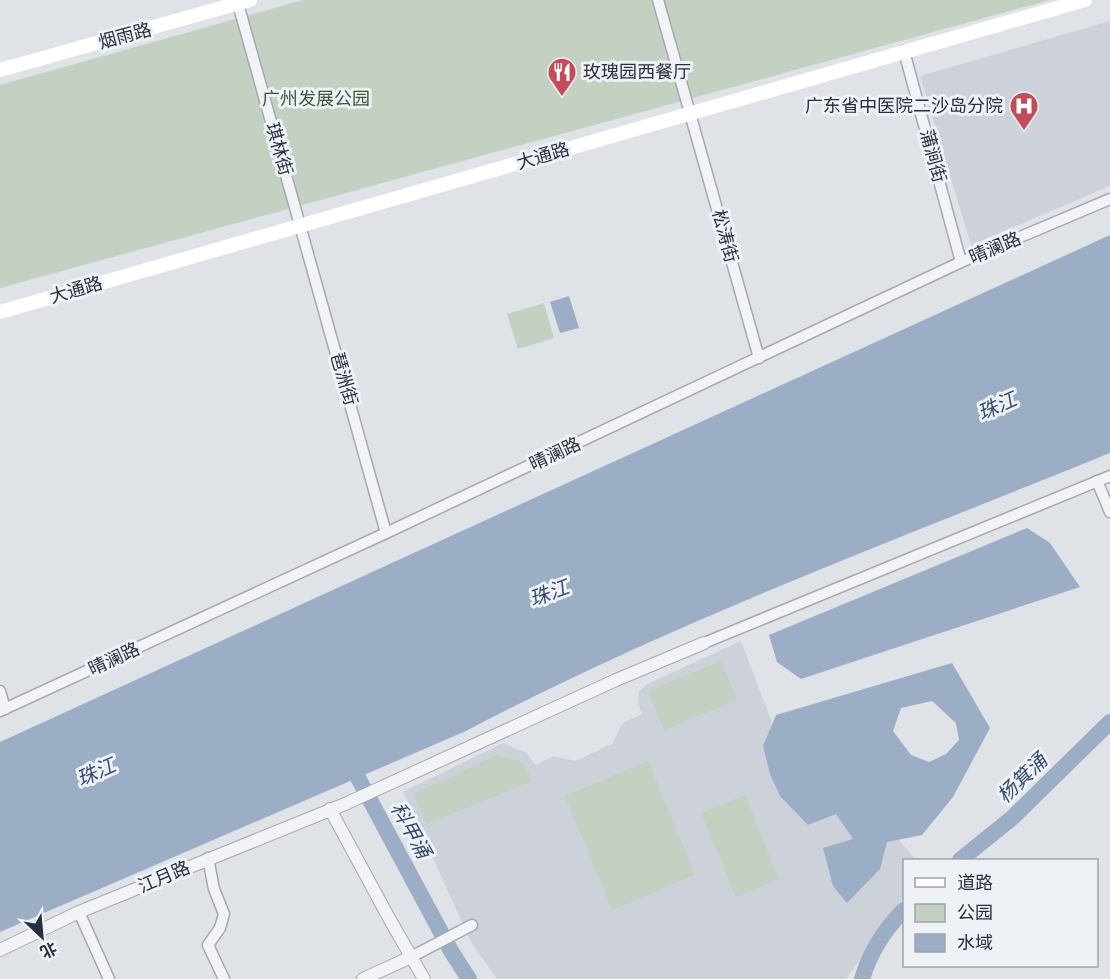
<svg xmlns="http://www.w3.org/2000/svg" width="1110" height="979" font-family="Helvetica,'Noto Sans SC',sans-serif">
<style>
.built{fill:#cdd1d9}
.green{fill:#c4d0c1}
.water{fill:#9caec5;fill-rule:evenodd}
.lines{fill:none;stroke-linecap:round;stroke-linejoin:round}
.river{stroke:#9caec5;stroke-width:16}
.minor-casing{stroke:#a5a9b1;stroke-width:13}
.tertiary-casing{stroke:#a5a9b1;stroke-width:14}
.minor{stroke:#f1f3f6;stroke-width:10}
.tertiary{stroke:#f1f3f6;stroke-width:12}
.secondary{stroke:#fff;stroke-width:14}
.labels{text-anchor:middle;stroke-width:6;stroke-linejoin:round;paint-order:stroke}
.street-label{font-size:18px;fill:#292f3d;stroke:#eef1f5}
.poi-label{font-size:18px;fill:#292f3d;stroke:#eef1f5;text-anchor:start}
.park-label{font-size:18px;fill:#3c5837;stroke:#eef1f5}
.water-label{font-size:20px;font-style:italic;fill:#364c6e;stroke:#eef1f5}
</style>
<rect width="100%" height="100%" fill="#dfe2e7"/>
<g class="built">
<polygon points="1110,21 1110,186 971,245 920,76"/>
<polygon points="741,641 771,720 781,754 840,803 898,839 916,860 904,860 904,897 846,979 497,979 471,942 403,792 503,743 527,753 535,765 554,756 575,761 612,744 623,723 642,714 638,702 639,691 647,684"/>
</g>
<g class="green">
<polygon points="303,0 1050,0 0,288 0,85"/>
<polygon points="544,303 554,338 518,349 507,314"/>
<polygon points="721,661 737,700 664,730 648,691"/>
<polygon points="496,755 523,762 532,781 427,824 414,794"/>
<polygon points="648,761 695,875 612,910 565,796"/>
<polygon points="745,795 779,879 736,897 701,813"/>
</g>
<g class="water">
<path d="M1110 235V453C894 541 673 622 466 731L0 932V742Z"/>
<polygon points="569,296 579,328 560,333 550,302"/>
<polygon points="1027,528 1050,543 1080,587 801,679 777,662 769,635"/>
<path d="M952 663 990 728 953 797 922 835 887 842 880 869 847 903 833 886 823 848 853 839 836 814 808 825 780 796 770 774 763 746 776 715ZM932 701 956 723 959 740 946 754 929 762 911 755 893 731 901 708Z"/>
</g>
<g class="lines">
<g class="river">
<polyline points="348,759 451,951 469,979"/>
<polyline points="960,860 1012,818 1110,722"/>
<path d="M862 979C870 952 885 929 904 910"/>
</g>
<g class="minor-casing">
<g id="minor">
<polyline points="237,0 386,533"/>
<polyline points="658,0 759,358"/>
<polyline points="904,51 961,262"/>
<polyline points="1097,481 1110,512"/>
<polyline points="704,643 1110,476"/>
<polyline points="0,691 5,709"/>
<polyline points="0,711 386,533 961,262 1110,199"/>
<polyline points="208,858 214,889 224,914 220,928 208,945 224,979"/>
<polyline points="79,912 109,979"/>
<polyline points="411,957 472,925"/>
</g>
</g>
<g class="tertiary-casing">
<g id="tertiary">
<polyline points="330,809 390,920 424,979"/>
<polyline points="0,950 79,912 345,804 616,680 704,643"/>
<polyline points="363,979 411,957"/>
</g>
</g>
<use href="#minor" class="minor"/>
<use href="#tertiary" class="tertiary"/>
<g class="secondary">
<polyline points="0,70 250,0"/>
<polyline points="0,312 1085,0"/>
</g>
</g>
<defs>
<g id="restaurant-pin" transform="scale(1.5)"><path d="M0 17L-7.5 6A9.5 9.5 0 1 1 7.5 6Z" fill="#c44c58" stroke="#eef1f5"/><path d="M-5-6h1v4h1v-4h1v4h1v-4h1v5L-1.5 .5V6h-2V.5L-5-1ZM5-6V6H3V1.5H1.5Q1.5-4 5-6Z" fill="#fff"/></g>
<g id="hospital-pin" transform="scale(1.5)"><path d="M0 17L-7.5 6A9.5 9.5 0 1 1 7.5 6Z" fill="#c44c58" stroke="#eef1f5"/><path d="M-5-5h3v3.5h4V-5h3V5h-3V1.5h-4V5h-3Z" fill="#fff"/></g>
</defs>
<g fill-rule="evenodd">
<use href="#restaurant-pin" x="562" y="72"/>
<use href="#hospital-pin" x="1024" y="106"/>
</g>
<g class="labels">
<g class="street-label">
<text transform="translate(125 36) rotate(-15)" y="6">烟雨路</text>
<text transform="translate(279 149) rotate(74)" y="6">琪林街</text>
<text transform="translate(543 156) rotate(-16)" y="6">大通路</text>
<text transform="translate(933 156) rotate(75)" y="6">蒲涧街</text>
<text transform="translate(725 236) rotate(75)" y="6">松涛街</text>
<text transform="translate(995 248) rotate(-23)" y="6">晴澜路</text>
<text transform="translate(76 290) rotate(-16)" y="6">大通路</text>
<text transform="translate(344 379) rotate(74)" y="6">琶洲街</text>
<text transform="translate(555 454) rotate(-25)" y="6">晴澜路</text>
<text transform="translate(114 659) rotate(-25)" y="6">晴澜路</text>
<text transform="translate(164 877) rotate(-23)" y="6">江月路</text>
</g>
<g class="poi-label">
<text x="583" y="78">玫瑰园西餐厅</text>
<text x="1003" y="112" text-anchor="end">广东省中医院二沙岛分院</text>
</g>
<g class="park-label">
<text x="316" y="105">广州发展公园</text>
</g>
<g class="water-label">
<text transform="translate(997 406) rotate(-24)" y="7">珠江</text>
<text transform="translate(549 593) rotate(-20)" y="7">珠江</text>
<text transform="translate(96 772) rotate(-24)" y="7">珠江</text>
<text transform="translate(1022 778) rotate(-44)" y="7">杨箕涌</text>
<text transform="translate(411 830) rotate(61)" y="7">科甲涌</text>
</g>
</g>
<rect x="903" y="859" width="195" height="108" fill="#eef1f5" stroke="#9fa3ab" stroke-width="1.5"/>
<rect x="915" y="878" width="30" height="9" fill="#ffffff" stroke="#9fa3ab" stroke-width="1.5"/>
<text x="957" y="889" font-size="18" fill="#292f3d">道路</text>
<rect x="915" y="904" width="30" height="18" fill="#c4d0c1" stroke="#9fa3ab" stroke-width="1.5"/>
<text x="957" y="919" font-size="18" fill="#292f3d">公园</text>
<rect x="915" y="934" width="30" height="18" fill="#9caec5" stroke="#9fa3ab" stroke-width="1.5"/>
<text x="957" y="949" font-size="18" fill="#292f3d">水域</text>
<g transform="translate(42 937) rotate(154)" stroke="#eef1f5" stroke-width="4.5" paint-order="stroke">
<path d="M0-4.5L10 22L0 15L-10 22Z" fill="#292f3d"/>
<text y="-9" font-size="16" font-weight="bold" text-anchor="middle" fill="#292f3d">北</text>
</g>
</svg>
